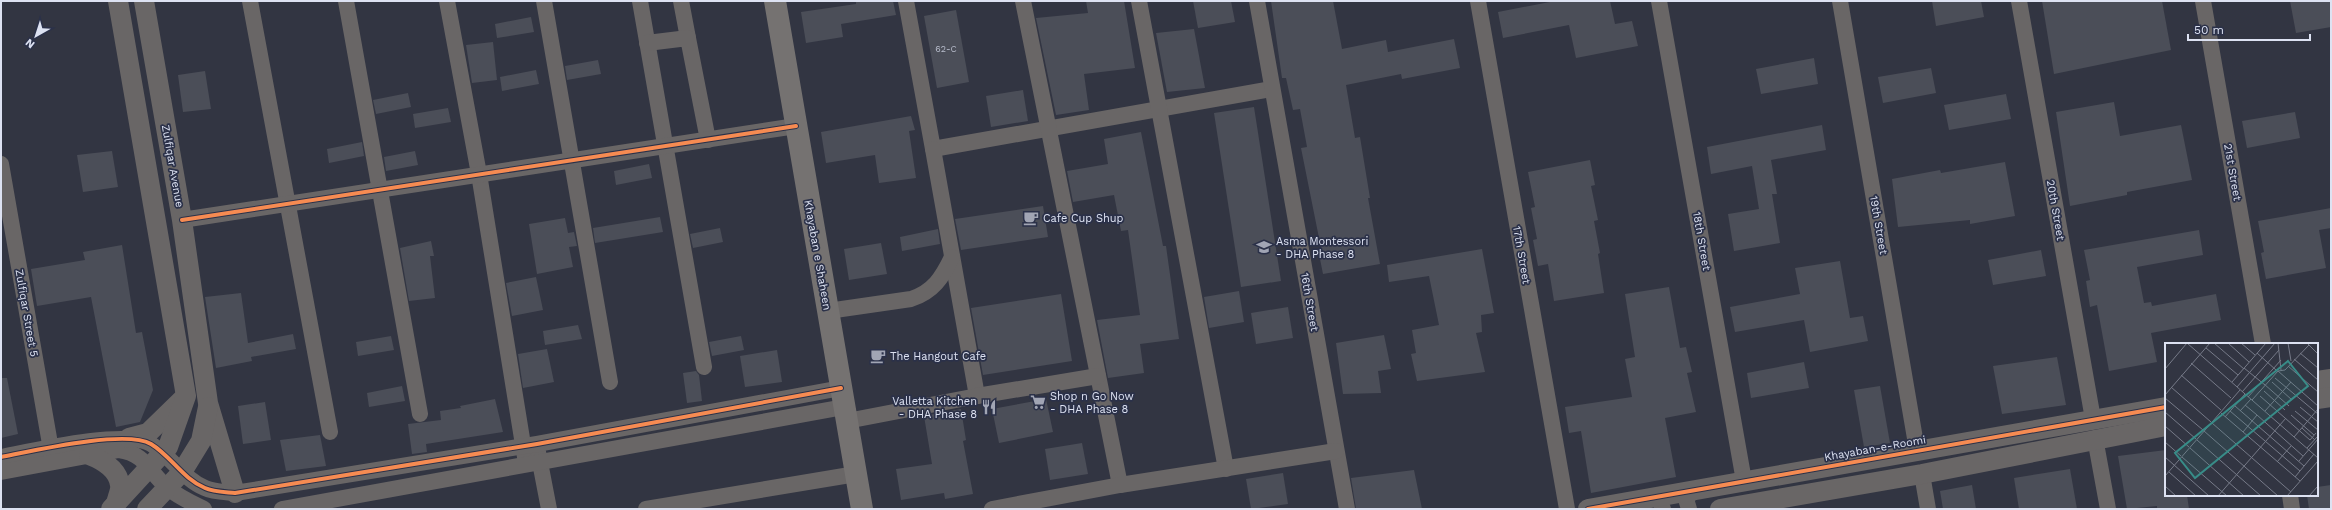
<svg xmlns="http://www.w3.org/2000/svg" width="2332" height="510" font-family="'Work Sans',sans-serif">
<style>
.building{fill:#4b4e58}
.lines{fill:none;stroke-linecap:round;stroke-linejoin:round}
.minor{stroke:#696666;stroke-width:16}
.tertiary{stroke:#696666;stroke-width:20}
.secondary{stroke:#757271;stroke-width:22}
.cycleway-casing{stroke:#2b3149;stroke-width:6}
.cycleway{stroke:#f68b52;stroke-width:4}
.labels{text-anchor:middle;stroke-width:3.5;stroke-linejoin:round;paint-order:stroke}
.number-label{font-size:9px;fill:#b8bdcc}
.street-label{font-size:11px;fill:#dde2f2;stroke:#2b3149}
.poi-label{font-size:11px;fill:#dde2f2;stroke:#2b3149;text-anchor:start}
.inset-road{fill:none;stroke:#767a88;stroke-width:1}
.view{fill:#388c88;fill-opacity:0.15;stroke:#388c88;stroke-width:2}
.inset-edge{fill:none;stroke:#dde2f2;stroke-width:2}
</style>
<rect width="100%" height="100%" fill="#323542"/>
<g class="building">
<polygon points="856,1 893,1 896,15 841,24 843,37 806,43 801,12 856,4"/>
<polygon points="1086,1 1124,1 1135,68 1084,74 1089,110 1056,115 1036,18 1088,13"/>
<polygon points="1193,1 1231,1 1235,22 1198,28"/>
<polygon points="1271,1 1333,1 1342,49 1386,40 1388,52 1454,39 1460,68 1402,79 1401,74 1346,85 1355,138 1360,137 1370,198 1368,198 1380,264 1323,274 1318,249 1321,248 1301,148 1307,147 1300,109 1293,110 1286,78 1282,78"/>
<polygon points="1555,1 1610,1 1615,24 1632,21 1638,46 1576,58 1569,25 1503,38 1498,12"/>
<polygon points="1932,1 1981,1 1984,17 1936,26"/>
<polygon points="2042,1 2162,1 2171,50 2054,74"/>
<polygon points="2290,1 2331,1 2331,27 2296,33"/>
<polygon points="956,10 969,82 937,88 924,16"/>
<polygon points="531,17 534,32 497,38 495,24"/>
<polygon points="1194,29 1205,88 1167,92 1156,33"/>
<polygon points="493,42 497,80 472,83 466,45"/>
<polygon points="1814,58 1818,84 1761,94 1756,69"/>
<polygon points="598,60 601,74 567,80 565,66"/>
<polygon points="1931,68 1936,93 1883,103 1878,77"/>
<polygon points="536,70 539,84 502,91 500,77"/>
<polygon points="205,71 211,109 183,112 178,75"/>
<polygon points="1023,90 1028,121 991,127 986,96"/>
<polygon points="408,93 411,107 376,114 373,100"/>
<polygon points="2006,94 2011,119 1949,130 1944,105"/>
<polygon points="2114,102 2120,136 2181,125 2192,180 2127,192 2127,195 2070,206 2056,112"/>
<polygon points="1254,107 1281,281 1241,287 1214,113"/>
<polygon points="448,108 451,122 415,128 413,114"/>
<polygon points="2295,112 2300,138 2247,148 2242,121"/>
<polygon points="911,116 915,130 909,131 916,178 879,183 875,155 826,163 821,132"/>
<polygon points="1822,125 1826,150 1771,160 1777,194 1772,194 1780,243 1734,251 1728,214 1759,209 1752,166 1711,174 1707,147"/>
<polygon points="1141,132 1163,246 1166,246 1179,339 1140,344 1144,373 1108,378 1097,320 1140,315 1128,230 1121,231 1114,195 1073,202 1067,171 1108,164 1104,139"/>
<polygon points="362,142 364,156 329,163 327,149"/>
<polygon points="112,151 118,187 83,192 77,155"/>
<polygon points="415,151 418,165 386,171 384,157"/>
<polygon points="1590,160 1595,185 1591,186 1598,220 1594,221 1600,253 1598,254 1604,293 1554,301 1548,264 1538,266 1533,240 1537,239 1531,208 1535,207 1528,172"/>
<polygon points="2005,162 2015,216 1970,224 1970,220 1898,227 1892,179 1940,170 1941,173"/>
<polygon points="649,164 652,178 616,185 614,171"/>
<polygon points="1043,206 1048,237 961,250 955,219"/>
<polygon points="2331,208 2331,228 2319,230 2326,268 2266,279 2261,253 2264,252 2258,221"/>
<polygon points="660,217 663,232 595,243 593,228"/>
<polygon points="565,218 568,233 574,232 577,246 569,247 573,267 537,274 529,224"/>
<polygon points="720,228 723,242 693,248 690,234"/>
<polygon points="938,229 940,244 902,251 900,237"/>
<polygon points="2199,230 2203,255 2137,267 2144,303 2151,302 2152,306 2216,294 2221,320 2151,333 2157,362 2109,371 2097,305 2090,307 2086,281 2090,280 2084,250"/>
<polygon points="431,241 434,256 430,256 435,298 409,301 400,248"/>
<polygon points="881,243 887,274 849,280 844,249"/>
<polygon points="122,245 136,333 142,332 153,390 140,422 116,427 91,297 37,306 31,269 85,260 83,252"/>
<polygon points="1482,249 1494,313 1481,315 1482,332 1476,333 1485,372 1417,381 1411,354 1416,353 1412,330 1439,325 1429,276 1389,282 1387,265"/>
<polygon points="2041,250 2046,276 1993,285 1988,260"/>
<polygon points="1840,261 1850,318 1863,316 1868,341 1810,352 1804,320 1735,332 1730,307 1800,294 1795,268"/>
<polygon points="536,277 543,310 512,316 506,283"/>
<polygon points="1669,287 1680,348 1686,347 1692,372 1687,373 1696,412 1665,418 1676,477 1591,493 1581,431 1569,433 1565,407 1632,397 1625,359 1635,357 1625,294"/>
<polygon points="1239,291 1244,322 1209,328 1204,297"/>
<polygon points="241,293 248,343 293,334 296,349 251,357 252,361 216,368 205,297"/>
<polygon points="1061,294 1072,361 983,375 971,308"/>
<polygon points="1288,307 1293,338 1256,344 1251,313"/>
<polygon points="578,325 582,339 545,345 543,331"/>
<polygon points="1384,335 1391,369 1378,371 1381,393 1343,394 1336,343"/>
<polygon points="391,336 394,350 358,356 356,342"/>
<polygon points="741,336 744,350 712,356 709,342"/>
<polygon points="547,349 554,382 523,388 518,354"/>
<polygon points="777,350 782,382 745,387 740,356"/>
<polygon points="2057,357 2066,405 2002,414 1993,366"/>
<polygon points="1804,362 1809,388 1751,398 1747,373"/>
<polygon points="696,371 699,375 702,401 687,403 683,373"/>
<polygon points="1,378 7,378 18,434 1,438"/>
<polygon points="402,386 405,401 369,407 367,393"/>
<polygon points="1880,386 1890,443 1864,447 1854,390"/>
<polygon points="495,399 503,432 426,444 427,452 412,454 408,424 441,420 440,411 461,408 460,406"/>
<polygon points="1046,399 1053,432 999,443 992,409"/>
<polygon points="265,402 271,440 243,444 238,406"/>
<polygon points="961,409 966,440 963,441 973,494 945,499 944,493 901,500 896,469 932,464 924,416"/>
<polygon points="320,435 326,466 286,471 280,440"/>
<polygon points="1082,443 1088,474 1050,480 1045,449"/>
<polygon points="2166,450 2166,495 2187,495 2189,509 2157,509 2157,506 2127,509 2118,456"/>
<polygon points="2070,469 2077,509 2019,509 2014,478"/>
<polygon points="1414,470 1422,509 1356,509 1351,478"/>
<polygon points="1283,473 1288,504 1251,509 1246,479"/>
<polygon points="1972,485 1976,509 1943,509 1940,491"/>
<polygon points="2331,485 2331,509 2309,509 2307,495 2317,495 2317,487"/>
</g>
<g class="lines">
<g class="minor">
<polyline points="250,1 330,432"/>
<polyline points="346,1 420,414"/>
<polyline points="447,1 479,174 525,457"/>
<polyline points="544,1 610,382"/>
<polyline points="640,1 704,367"/>
<polyline points="681,1 688,38"/>
<polyline points="906,1 933,149 1272,89"/>
<polyline points="1023,1 1120,485"/>
<polyline points="1139,1 1226,469"/>
<polyline points="1257,1 1347,509"/>
<polyline points="1478,1 1567,509"/>
<polyline points="1659,1 1744,481"/>
<polyline points="1840,1 1917,450"/>
<polyline points="2019,1 2093,419"/>
<polyline points="2203,1 2263,344"/>
<polyline points="647,43 688,38 708,140"/>
<polyline points="933,149 977,396"/>
<polyline points="1,164 53,461"/>
<polyline points="182,220 796,126"/>
<path d="M828 311 911 299C933 292 942 278 952 257"/>
<polyline points="847,421 977,396 1098,376"/>
<polyline points="2095,438 2108,509"/>
<polyline points="538,452 549,509"/>
<path d="M1 457C32 451 126 429 151 444 171 456 183 479 205 488 213 492 226 492 235 493L537 444 841 388"/>
<path d="M1 472 119 450C147 454 149 473 169 489 179 497 192 503 204 509"/>
<polyline points="1922,474 1928,509"/>
<polyline points="2290,495 2292,509"/>
<polyline points="1652,497 1660,501 1663,509"/>
<polyline points="282,509 844,407"/>
<polyline points="646,509 856,474"/>
<polyline points="992,509 1120,485 1336,451"/>
<polyline points="1689,509 1686,499 1694,490"/>
</g>
<g class="tertiary">
<polyline points="144,1 182,220 208,403 235,493"/>
<polyline points="2317,381 2331,379"/>
<polyline points="2317,399 2331,397"/>
<polyline points="129,438 148,433 185,397"/>
<path d="M89 455C102 460 118 469 120 485 121 490 117 498 116 504"/>
<polyline points="111,509 168,447 186,396 118,1"/>
<polyline points="147,509 182,472 201,441 208,407"/>
<polyline points="1588,509 2166,407"/>
<polyline points="1720,509 1922,474 2166,426"/>
</g>
<polyline class="secondary" points="775,1 862,509"/>
<g class="cycleway-casing">
<g id="cycleway">
<polyline points="182,220 796,126"/>
<path d="M1 457C32 451 126 429 151 444 171 456 183 479 205 488 213 492 226 492 235 493L537 444 841 388"/>
<polyline points="1588,509 2166,407"/>
</g>
</g>
<use href="#cycleway" class="cycleway"/>
</g>
<defs>
<g id="cafe-bare" transform="scale(1.2)"><path d="M-5.5-4.5H6V0H3Q3 3.5 0 3.5H-2.5Q-5.5 3.5-5.5 0ZM3-3.2v2h1.7v-2ZM-6 4.5H4V6H-6Z" fill="#a1a5b4" stroke="#2b3149" stroke-width="2.5" paint-order="stroke"/></g>
<g id="school-bare" transform="scale(1.2)"><path d="M0-5L7-2L0 1L-7-2ZM-4 1L0 2.5L4 1V4Q0 6-4 4Z" fill="#a1a5b4" stroke="#2b3149" stroke-width="2.5" paint-order="stroke"/></g>
<g id="supermarket-bare" transform="scale(1.2)"><path d="M-6-5.5h2.5l.6 2H6L4.5 2H-2.5L-4.4-4H-6ZM-1.5 3.2a1.3 1.3 0 1 0 .1 0ZM3 3.2a1.3 1.3 0 1 0 .1 0Z" fill="#a1a5b4" stroke="#2b3149" stroke-width="2.5" paint-order="stroke"/></g>
<g id="restaurant-bare" transform="scale(1.2)"><path d="M-5-6h1v4h1v-4h1v4h1v-4h1v5L-1.5 .5V6h-2V.5L-5-1ZM5-6V6H3V1.5H1.5Q1.5-4 5-6Z" fill="#a1a5b4" stroke="#2b3149" stroke-width="2.5" paint-order="stroke"/></g>
</defs>
<g fill-rule="evenodd">
<use href="#cafe-bare" x="1031" y="218"/>
<use href="#school-bare" x="1264" y="247"/>
<use href="#cafe-bare" x="878" y="356"/>
<use href="#supermarket-bare" x="1038" y="402"/>
<use href="#restaurant-bare" x="989" y="407"/>
</g>
<g class="labels">
<g class="number-label">
<text x="946" y="52">62-C</text>
</g>
<g class="street-label">
<text transform="translate(173 166) rotate(80)" y="4">Zulfiqar Avenue</text>
<text transform="translate(2233 172) rotate(80)" y="4">21st Street</text>
<text transform="translate(2056 210) rotate(80)" y="4">20th Street</text>
<text transform="translate(1879 225) rotate(80)" y="4">19th Street</text>
<text transform="translate(1702 241) rotate(80)" y="4">18th Street</text>
<text transform="translate(818 255) rotate(80)" y="4">Khayaban e Shaheen</text>
<text transform="translate(1522 255) rotate(80)" y="4">17th Street</text>
<text transform="translate(1310 302) rotate(80)" y="4">16th Street</text>
<text transform="translate(27 313) rotate(80)" y="4">Zulfiqar Street 5</text>
<text transform="translate(1875 448) rotate(-10)" y="4">Khayaban-e-Roomi</text>
</g>
<g class="poi-label">
<text x="1043" y="222">Cafe Cup Shup</text>
<text x="1276" y="245">Asma Montessori<tspan x="1276" dy="13">- DHA Phase 8</tspan></text>
<text x="890" y="360">The Hangout Cafe</text>
<text x="1050" y="400">Shop n Go Now<tspan x="1050" dy="13">- DHA Phase 8</tspan></text>
<text x="977" y="405" text-anchor="end">Valletta Kitchen<tspan x="977" dy="13">- DHA Phase 8</tspan></text>
</g>
</g>
<g transform="translate(2165 343)">
<rect width="153" height="153" fill="#323542"/>
<path class="inset-road" d="M22 0 153 115M49 0 79 26M63 0 84 19M76 0 90 12M113 0 116 27M123 0 126 18M142 0 153 11M41 5 73 32M92 10 111 27M135 10 153 25M129 16 153 37M26 20 66 55M123 23 153 49M79 25 100 42M0 26 22 0M113 28 153 63M16 32 56 67M110 35 153 71M67 39 101 0M107 39 127 57M99 41 124 63M6 44 46 79M72 44 110 0M99 48 120 67M77 49 114 7M0 52 45 0M95 53 145 97 151 90M83 54 116 17M0 55 38 87M87 57 113 28 120 27 144 2M80 62 92 72M70 63 139 123M135 64 153 79M65 68 135 128M75 68 86 56M100 68 126 39M130 68 153 87M0 69 31 96M56 70 135 138M126 72 149 92M60 74 80 51M47 80 126 149M0 83 24 104M137 85 150 97M39 88 113 153M78 89 92 72 138 113M129 94 153 66M32 97 96 153M0 99 16 113M25 105 79 153M142 105 153 93M0 114 44 153M17 114 62 153M134 118 153 96M112 119 126 103M4 129 31 153M0 133 75 47M130 134 149 111M0 143 11 153M53 153 121 75M122 153 153 118M144 153 153 143"/>
<path class="view" d="M123 18 143 43 30 135 10 110Z"/>
<rect width="153" height="153" class="inset-edge"/>
</g>
<rect width="2332" height="510" fill="none" stroke="#dde2f2" stroke-width="4"/>
<g transform="translate(36 36) rotate(219)" stroke="#2b3149" stroke-width="3" paint-order="stroke">
<path d="M0-3L7 15L0 10L-7 15Z" fill="#dde2f2"/>
<text y="-6" font-size="11" font-weight="bold" text-anchor="middle" fill="#dde2f2">N</text>
</g>
<path d="M2188 34v6h122v-6" fill="none" stroke="#dde2f2" stroke-width="2"/>
<text x="2194" y="34" font-size="12" fill="#dde2f2" stroke="#2b3149" stroke-width="3" paint-order="stroke">50 m</text>
</svg>
